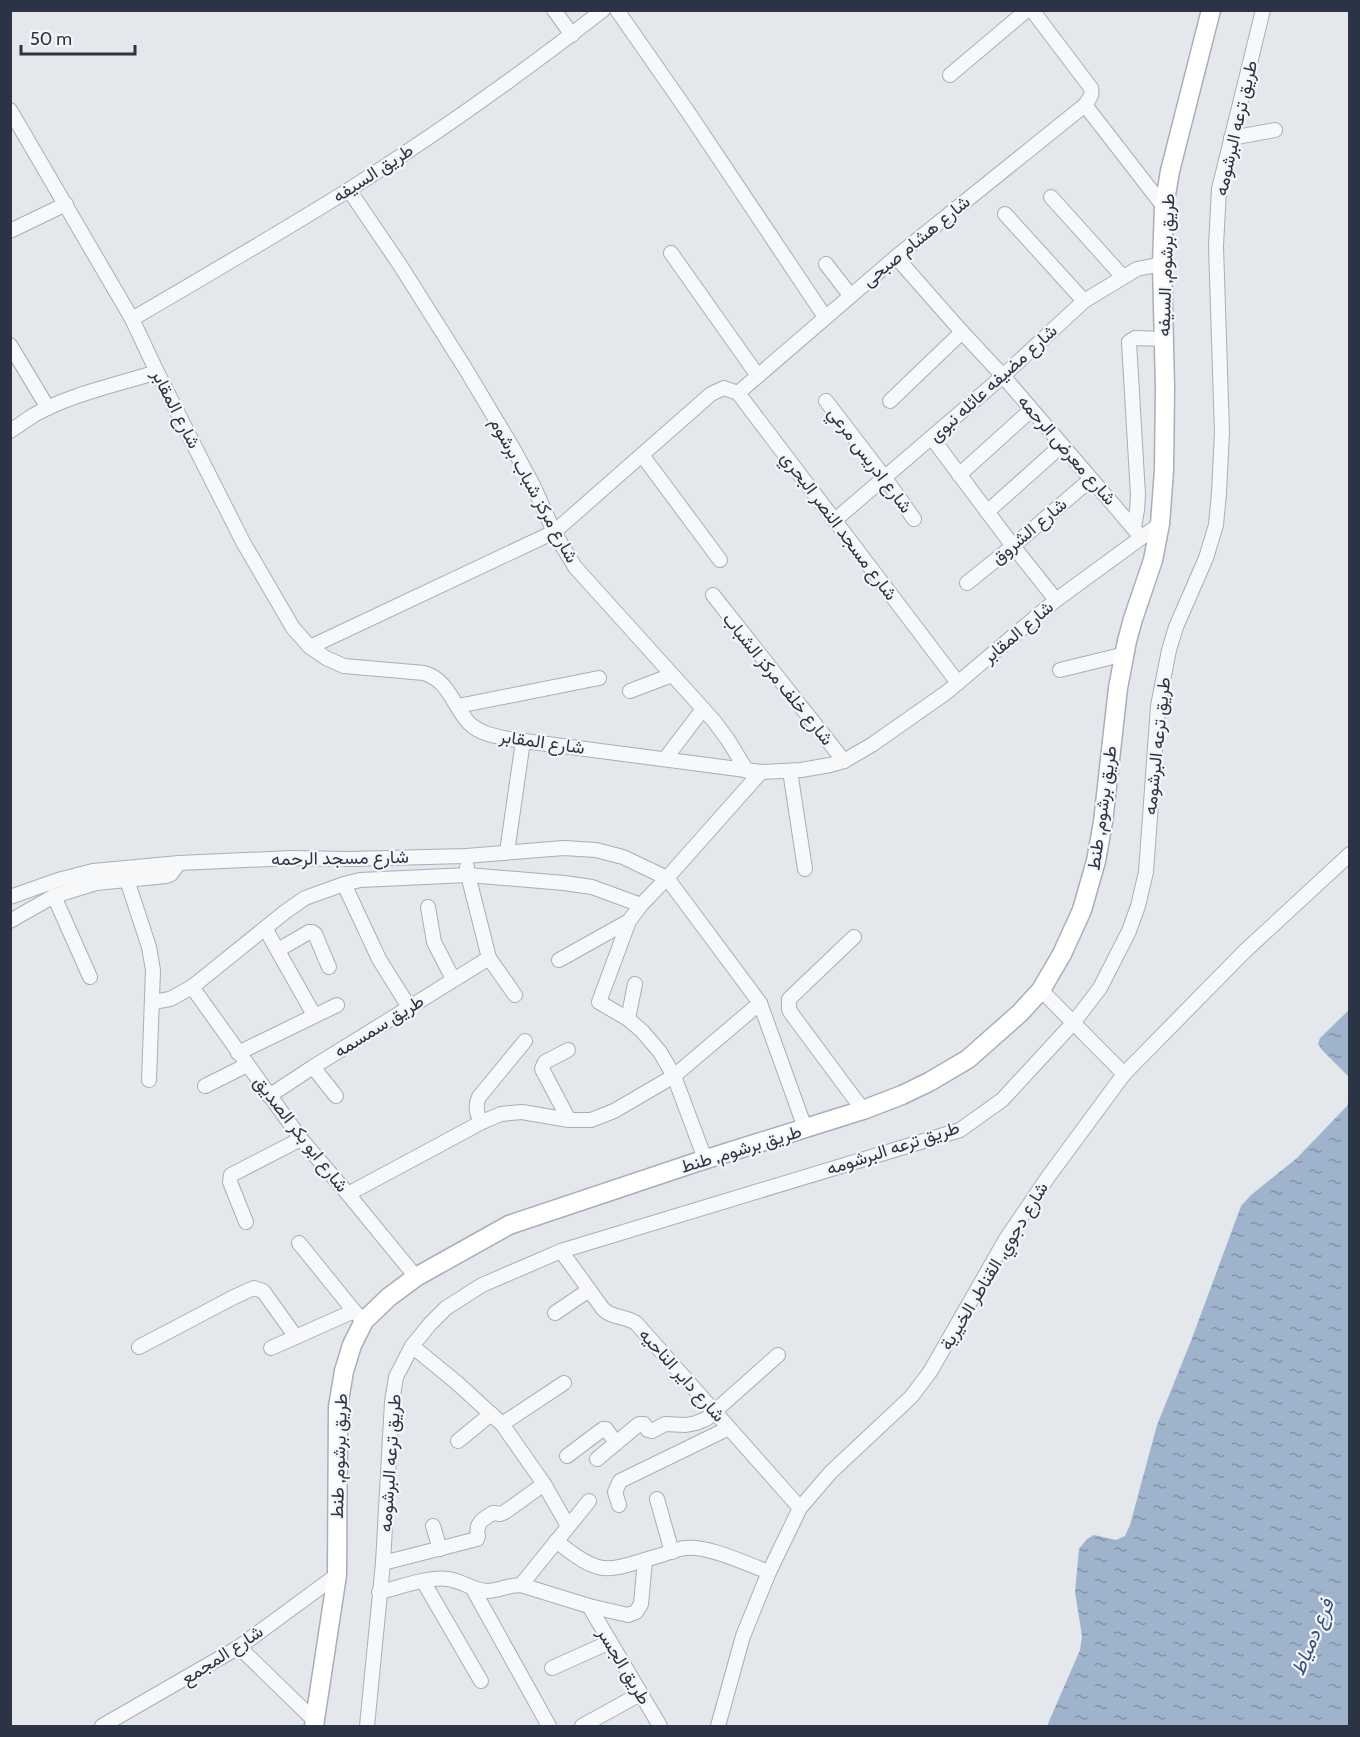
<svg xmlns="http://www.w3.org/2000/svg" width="1360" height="1737" font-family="Cabin,Vazirmatn,sans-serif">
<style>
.water{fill:url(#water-ripples)}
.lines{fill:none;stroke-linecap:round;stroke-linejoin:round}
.minor-casing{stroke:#a9aeb7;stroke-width:16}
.secondary-casing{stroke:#a9aeb7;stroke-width:21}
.minor{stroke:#f7f8fa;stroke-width:14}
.secondary{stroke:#fff;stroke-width:18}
.labels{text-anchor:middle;stroke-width:4.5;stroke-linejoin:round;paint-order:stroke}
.street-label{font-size:18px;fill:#2b3445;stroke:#f4f6f9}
.water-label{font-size:20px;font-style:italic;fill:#34527a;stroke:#f4f6f9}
</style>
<defs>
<pattern id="water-ripples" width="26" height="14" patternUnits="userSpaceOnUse" patternTransform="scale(1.5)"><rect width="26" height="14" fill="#9fb4cc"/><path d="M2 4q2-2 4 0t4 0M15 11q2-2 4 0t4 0" fill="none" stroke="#8293a7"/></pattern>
</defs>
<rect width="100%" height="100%" fill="#e4e7ec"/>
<g class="water">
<polygon points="1349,1010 1349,1077 1322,1050 1318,1044 1320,1038"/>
<polygon points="1349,1100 1349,1726 1047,1726 1080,1650 1082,1636 1075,1592 1079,1549 1087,1539 1094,1535 1116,1540 1125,1536 1130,1525 1157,1425 1191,1341 1241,1206 1251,1195 1297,1158 1347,1106"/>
</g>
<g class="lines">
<g class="minor-casing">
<g id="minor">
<polyline points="554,10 572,35"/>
<polyline points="617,10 688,112 825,317"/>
<polyline points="950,75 1027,10"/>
<polyline points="1085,105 1164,207"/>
<path d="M10 110 132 319 157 372 243 542 293 628 310 647 326 658 344 666 424 673C450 681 453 707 470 724 481 734 495 736 509 739L761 772 801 770 830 765 844 761 873 744 947 692 1056 600 1160 524"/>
<polyline points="1231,138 1275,130"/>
<polyline points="349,190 400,265 465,368 514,450 533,485 554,532 575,567 714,721 728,740 747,771"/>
<polyline points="1051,197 1123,277"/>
<polyline points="1005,214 1084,301"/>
<polyline points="10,231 66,204"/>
<polyline points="671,253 758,376"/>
<polyline points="896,257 962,332 1003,376 1141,537"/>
<polyline points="826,264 850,295"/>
<path d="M132 319C204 277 276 235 347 191 435 135 520 75 603 10"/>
<polyline points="10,345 48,408"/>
<path d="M738 393 896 257 1085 105C1089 99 1093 95 1091 88L1032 10"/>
<polyline points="826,401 885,478 914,519"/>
<polyline points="890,401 962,332"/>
<path d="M10 431C18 426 26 420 34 415 71 394 116 385 157 372"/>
<polyline points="932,438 1013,546 1056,600"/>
<polyline points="642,455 720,560"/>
<polyline points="959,475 1031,410"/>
<polyline points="987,512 1062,445"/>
<polyline points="835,520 1003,376 1084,301 1137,269 1162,264"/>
<polyline points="1134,527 1137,510 1138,495 1129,342 1135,338 1163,339"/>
<polyline points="967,583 1013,546 1091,479"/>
<polyline points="713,595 844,761"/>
<polyline points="310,647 554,532 711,394 724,388 738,393 958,683"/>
<polyline points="1060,670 1125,654"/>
<polyline points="630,691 672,675"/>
<polyline points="458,706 599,678"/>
<polyline points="665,759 703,709"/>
<polyline points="790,771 805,869"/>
<polyline points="507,852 523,741"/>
<polyline points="467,867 468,875 489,958 515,995"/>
<polyline points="127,880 149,947 153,970 149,1080"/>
<polyline points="344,884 379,959 409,1007"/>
<polyline points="54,896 90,977"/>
<polyline points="10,897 58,880 93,871 179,863 292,858 349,859 466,856 564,848 596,850 623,857 667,878 760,1003 805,1128"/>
<polyline points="428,907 434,942 453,979"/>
<polyline points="10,921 54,896 96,883 166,876 171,874 179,863"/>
<polyline points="265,928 314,1015"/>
<polyline points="854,937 789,999 789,1009 791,1013 863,1110"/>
<polyline points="278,950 309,932 312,932 315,934 329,967"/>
<polyline points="559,960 629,921"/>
<polyline points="192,987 301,1139 348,1194 416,1277"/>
<polyline points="1041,990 1124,1074"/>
<polyline points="153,1002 170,999 192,987 285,912 305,898 344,884 360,880 468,875 564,883 592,887 641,905"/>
<polyline points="628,1019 635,984"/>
<polyline points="568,1050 545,1062 542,1069 569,1120"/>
<polyline points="238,1053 337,1005"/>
<polyline points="313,1067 336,1096"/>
<polyline points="205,1086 247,1065"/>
<polyline points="269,1096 313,1067 489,958"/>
<path d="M482 1122C476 1114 475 1106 479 1097L525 1041"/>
<polyline points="705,1159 674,1076 660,1052 642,1031 628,1019 599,1002 629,921 641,905 667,878 761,772"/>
<polyline points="348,1194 482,1122 501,1114 522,1112 569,1120 591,1120 614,1111 674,1076 760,1003"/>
<polyline points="246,1222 230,1182 231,1175 301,1139"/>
<polyline points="299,1243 354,1311 364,1321"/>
<path d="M561 1251 603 1309C613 1319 624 1315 636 1323L800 1508"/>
<polyline points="555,1313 589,1290"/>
<polyline points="412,1346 456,1382 502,1424 544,1484 568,1526"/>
<polyline points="139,1347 234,1297 254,1288 263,1291 296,1337"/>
<polyline points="271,1348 354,1311"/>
<polyline points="502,1424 564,1383"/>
<polyline points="458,1441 491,1414"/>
<polyline points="567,1456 603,1429 606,1429 616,1443"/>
<polyline points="597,1459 639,1424 644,1424 648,1430 652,1431 665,1424 686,1425 696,1423 706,1419 778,1355"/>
<polyline points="657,1499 672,1552"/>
<polyline points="619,1505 615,1492 620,1481 729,1428"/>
<polyline points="433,1526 440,1549"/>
<path d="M556 1541C602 1577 604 1572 658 1556 666 1554 676 1549 685 1548 708 1545 746 1564 769 1572"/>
<path d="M383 1563 477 1539 478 1536C475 1523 483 1519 493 1513L500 1514 505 1512 544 1484"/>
<polyline points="423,1581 481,1681"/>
<polyline points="521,1585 589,1501"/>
<polyline points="473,1589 549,1726"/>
<path d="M379 1592C398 1588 430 1576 448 1579 463 1581 473 1591 488 1591 499 1590 509 1585 521 1585L589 1606 628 1615 636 1612 641 1604 645 1560"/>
<polyline points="589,1606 660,1726"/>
<polyline points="239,1647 315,1721"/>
<polyline points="552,1668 610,1642"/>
<polyline points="102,1726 239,1647 337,1575"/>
<polyline points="367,1726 383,1563 392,1402 396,1377 412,1346 430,1324 446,1308 482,1285 561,1251 960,1130 1002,1100 1074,1022 1100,988 1129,931 1138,906 1146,872 1158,706 1169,650 1176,627 1206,558 1216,525 1219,493 1222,432 1216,246 1219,189 1263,10"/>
<polyline points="582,1726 640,1694"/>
<polyline points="718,1726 743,1636 769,1572 800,1508 831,1472 911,1397 930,1372 1006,1239 1048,1177 1124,1074 1245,951 1350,854"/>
</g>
</g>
<g class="secondary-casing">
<polyline id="secondary" points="314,1726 337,1575 338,1407 344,1371 352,1345 364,1321 389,1297 416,1277 509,1225 697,1162 863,1110 902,1095 929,1082 968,1059 1020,1013 1041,990 1062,954 1082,910 1096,861 1103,822 1118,688 1127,641 1133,619 1153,560 1160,524 1164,470 1165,388 1162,264 1164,207 1170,171 1211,10"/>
</g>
<use href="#minor" class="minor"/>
<use href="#secondary" class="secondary"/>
</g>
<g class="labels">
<g class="street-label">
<text transform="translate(1236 128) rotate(-77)" y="6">طريق ترعه البرشومه</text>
<text transform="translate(373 173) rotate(-33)" y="6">طريق السيفه</text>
<text transform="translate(916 241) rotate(-39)" y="6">شارع هشام صبحى</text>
<text transform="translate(1166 265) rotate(-88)" y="6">طريق برشوم, السيفه</text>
<text transform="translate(993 383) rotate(-42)" y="6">شارع مضيفه عائله نبوى</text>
<text transform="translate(176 409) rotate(63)" y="6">شارع المقابر</text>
<text transform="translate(1067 450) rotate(49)" y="6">شارع معرض الرحمه</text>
<text transform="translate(870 460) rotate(53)" y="6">شارع ادريس مرعي</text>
<text transform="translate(534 490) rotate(61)" y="6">شارع مركز شباب برشوم</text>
<text transform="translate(839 526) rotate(53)" y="6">شارع مسجد النصر البحري</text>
<text transform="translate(1029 531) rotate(-40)" y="6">شارع الشروق</text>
<text transform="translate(1018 632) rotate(-40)" y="6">شارع المقابر</text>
<text transform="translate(778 679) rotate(51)" y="6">شارع خلف مركز الشباب</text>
<text transform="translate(542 742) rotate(8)" y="6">شارع المقابر</text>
<text transform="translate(1157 746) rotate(-84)" y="6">طريق ترعه البرشومه</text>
<text transform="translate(1102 808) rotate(-82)" y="6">طريق برشوم, طنط</text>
<text transform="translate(340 858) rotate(-1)" y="6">شارع مسجد الرحمه</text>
<text transform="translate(379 1026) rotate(-32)" y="6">طريق سمسمه</text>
<text transform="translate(301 1134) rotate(52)" y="6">شارع ابو بكر الصديق</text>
<text transform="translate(893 1148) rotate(-18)" y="6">طريق ترعه البرشومه</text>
<text transform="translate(741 1149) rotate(-17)" y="6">طريق برشوم, طنط</text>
<text transform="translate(994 1266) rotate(-59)" y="6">شارع دجوي, القناطر الخيرية</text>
<text transform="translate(682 1375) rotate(48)" y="6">شارع داير الناحيه</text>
<text transform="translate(339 1456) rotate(-88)" y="6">طريق برشوم, طنط</text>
<text transform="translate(390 1463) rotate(-86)" y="6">طريق ترعه البرشومه</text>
<text transform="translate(222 1655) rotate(-33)" y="6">شارع المجمع</text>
<text transform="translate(624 1666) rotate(59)" y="6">طريق الجسر</text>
</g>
<g class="water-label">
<text transform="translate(1312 1637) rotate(-67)" y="7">فرع دمياط</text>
</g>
</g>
<rect width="1360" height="1737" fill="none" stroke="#2b3445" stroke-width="24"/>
<path d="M21 45v9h114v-9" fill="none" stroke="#2b3445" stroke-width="3"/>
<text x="30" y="45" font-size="18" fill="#2b3445" stroke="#f4f6f9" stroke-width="4.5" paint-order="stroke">50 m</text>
</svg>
